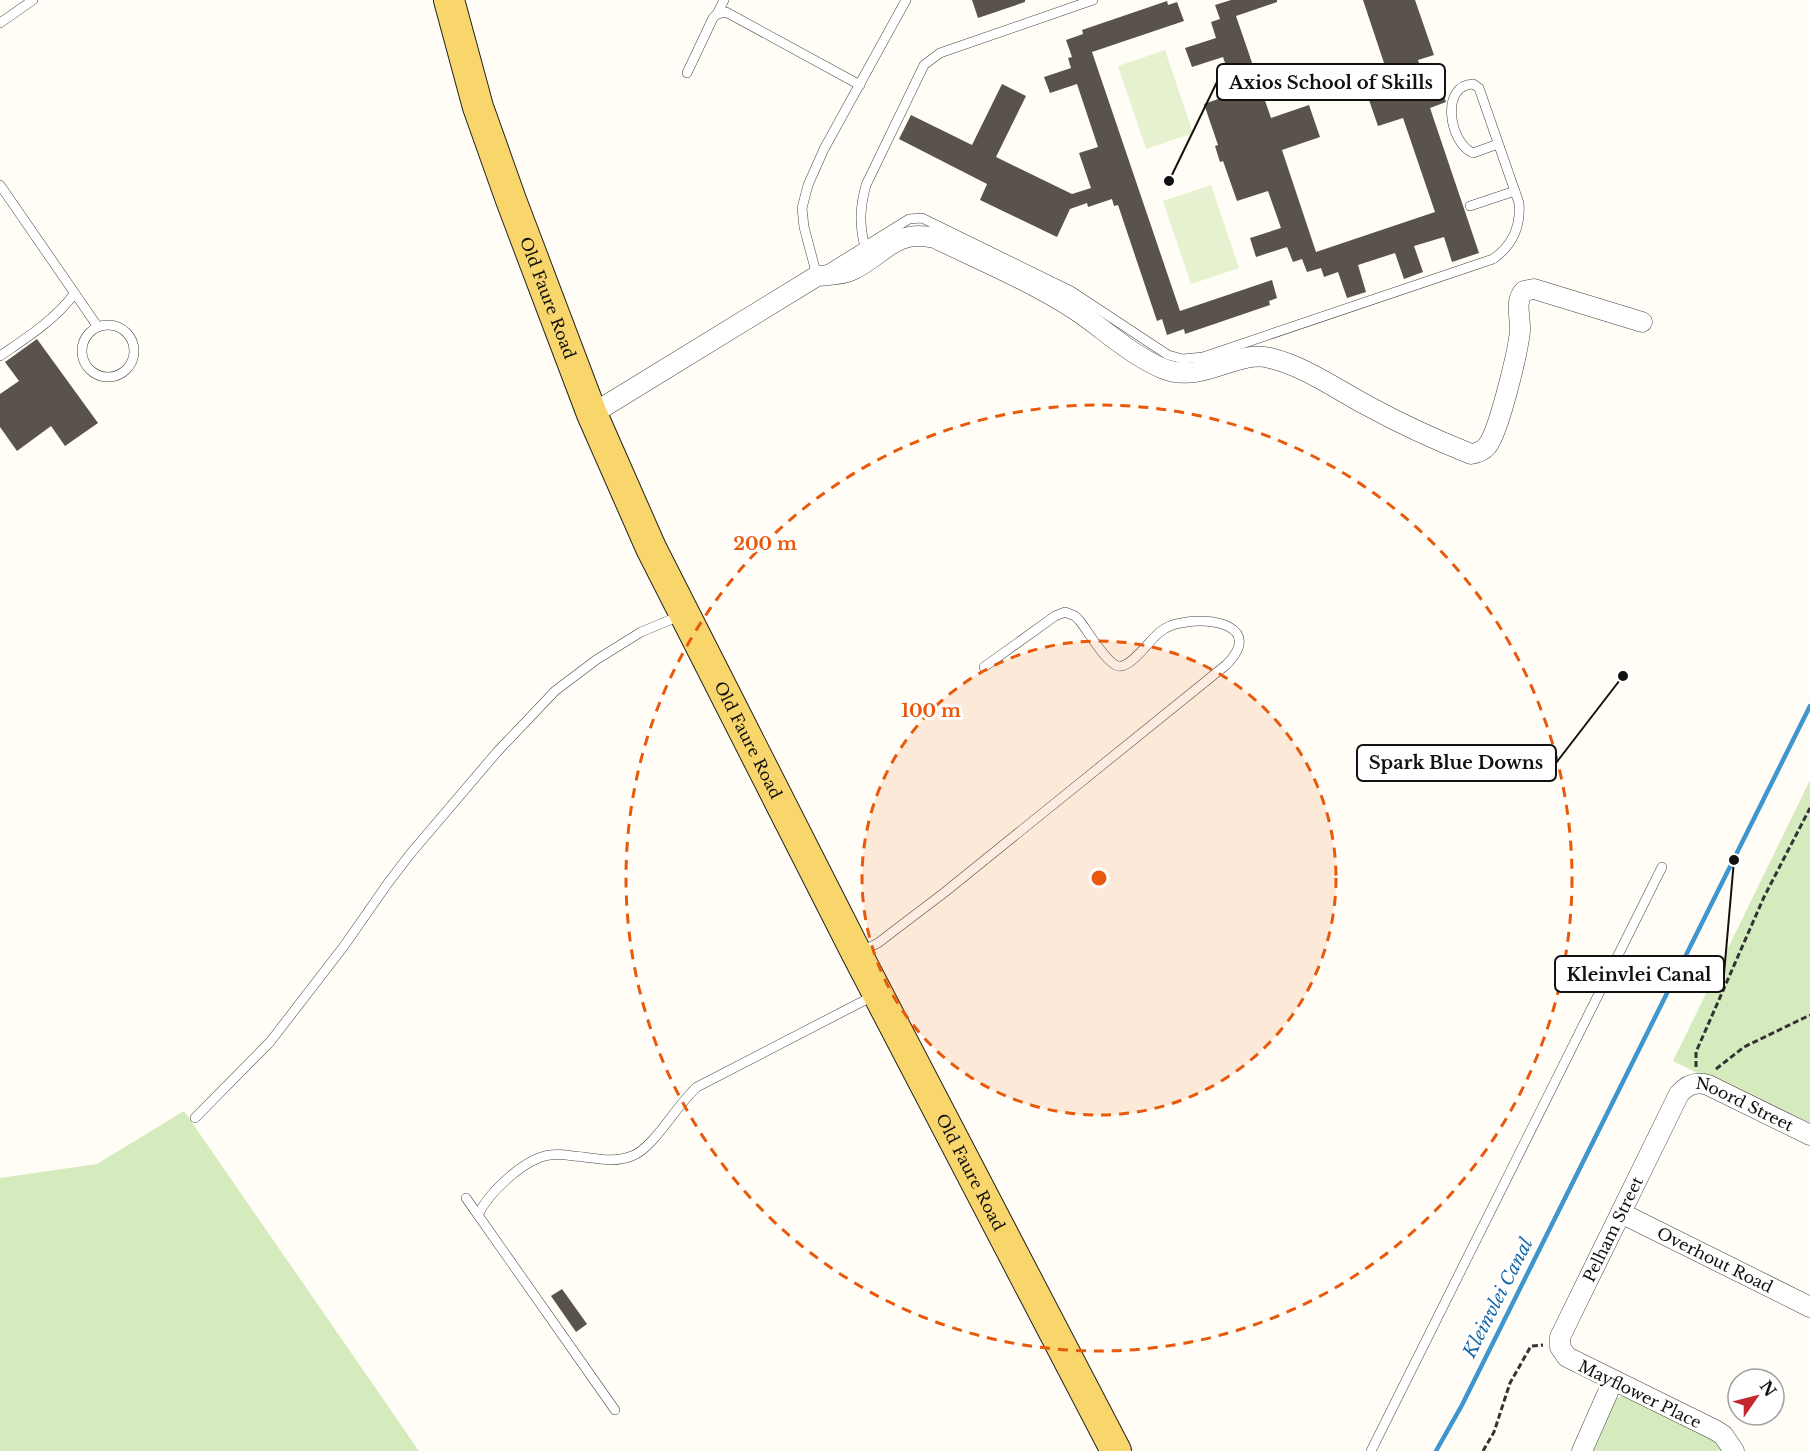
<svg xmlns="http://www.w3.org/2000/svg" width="1810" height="1451" font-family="'Libre Baskerville',serif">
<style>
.green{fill:#d5ebbd}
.pitch{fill:#e6f2cf}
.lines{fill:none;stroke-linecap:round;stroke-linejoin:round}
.stream{stroke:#3f96cf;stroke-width:4.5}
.building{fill:#5a524d}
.lane-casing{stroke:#444;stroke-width:10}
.street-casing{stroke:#444;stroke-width:21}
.primary-casing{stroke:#222;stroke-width:32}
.path{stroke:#333;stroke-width:3;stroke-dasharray:6 3;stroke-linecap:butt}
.lane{stroke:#fff;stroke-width:9}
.street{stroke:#fff;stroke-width:20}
.primary{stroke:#f9d66b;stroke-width:30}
.ring{fill:none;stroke:#e8590c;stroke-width:3;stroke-dasharray:10 8}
.labels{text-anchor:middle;stroke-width:6;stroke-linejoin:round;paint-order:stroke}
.street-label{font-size:16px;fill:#111;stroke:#fff}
.water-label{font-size:18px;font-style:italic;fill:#1768a6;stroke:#fff}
.centre{fill:#e8590c;stroke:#fff;stroke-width:3}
.ring-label{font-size:18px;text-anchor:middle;font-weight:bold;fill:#e8590c;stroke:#fff;stroke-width:6;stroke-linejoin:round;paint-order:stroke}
.leader{fill:none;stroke:#111;stroke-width:2}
.callout-dot{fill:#111;stroke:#fff;stroke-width:2}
.callout{fill:#fff;stroke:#111;stroke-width:2}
.callout-label{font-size:18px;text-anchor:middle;font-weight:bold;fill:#111}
</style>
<rect width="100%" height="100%" fill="#fffdf5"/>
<g class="green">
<polygon points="1810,780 1810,1129 1673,1061"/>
<polygon points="184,1111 419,1451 0,1451 0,1178 97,1164"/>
<polygon points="1625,1395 1711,1435 1727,1451 1594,1451 1593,1446 1615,1399"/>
</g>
<g class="pitch">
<polygon points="1165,50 1193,133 1146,149 1118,66"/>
<polygon points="1211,185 1239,268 1191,284 1163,201"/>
</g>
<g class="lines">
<polyline class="stream" points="1436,1451 1462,1405 1810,706"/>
</g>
<g class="building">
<polygon points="972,0 1025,0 1025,2 978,18"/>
<polygon points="1231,0 1277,0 1277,2 1236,16 1271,118 1309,105 1320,137 1282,150 1316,252 1435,212 1403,118 1378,126 1361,77 1386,69 1363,0 1415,0 1434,55 1418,60 1429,92 1441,88 1446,102 1430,108 1479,253 1452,262 1444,237 1414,246 1423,272 1404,279 1395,253 1358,265 1366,292 1347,298 1338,272 1324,277 1321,268 1307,272 1302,259 1293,262 1287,247 1256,257 1250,238 1281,228 1268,191 1237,201 1223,161 1220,162 1219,159 1215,146 1218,145 1204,104 1235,93 1223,57 1192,67 1185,48 1216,38 1211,22 1220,19 1215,5"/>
<polygon points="1167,1 1168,5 1177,2 1184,21 1092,52 1180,311 1272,280 1277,298 1269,301 1270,305 1185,334 1184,329 1167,335 1162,319 1157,321 1118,205 1114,206 1112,199 1088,207 1087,203 1070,209 1057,237 980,200 987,184 899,139 911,115 972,145 1002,84 1026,96 996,157 1072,194 1091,188 1079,153 1098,147 1077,84 1050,93 1044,77 1071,68 1068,58 1072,57 1066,40 1083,34 1082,30"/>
<polygon points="37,339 98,423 65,446 51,426 17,451 0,427 0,394 19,381 5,362"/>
<polygon points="562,1289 587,1324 576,1332 551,1296"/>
</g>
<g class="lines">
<g class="lane-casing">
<g id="lane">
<path d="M906 0 824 149 808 185 802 208 804 227 817 276 909 219 922 218 1071 291 1168 355 1183 359 1203 357 1493 259C1513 245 1521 227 1519 203L1479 88 1473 84C1440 85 1449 143 1473 153L1498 144"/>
<polyline points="717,14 724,0"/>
<polyline points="0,23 33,0"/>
<polyline points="687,73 713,18 717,14 726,12 860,85"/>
<polyline points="0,185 98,327"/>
<polyline points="1470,206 1515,191"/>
<path d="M865 247C859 224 860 207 866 185L924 65 940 53 1093 0"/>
<circle cx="108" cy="351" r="26"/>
<path d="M0 356C26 338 55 320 74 294"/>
<path d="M862 951 878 943 945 892 1226 665C1264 627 1212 616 1181 623 1173 624 1166 627 1160 632 1150 639 1131 669 1118 666 1106 663 1088 631 1079 620L1075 616 1065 612 1055 616 984 667"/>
<polyline points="195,1118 270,1042 344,946 388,883 411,853 497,752 555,691 596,660 641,632 682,615"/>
<polyline points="466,1198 615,1410"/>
<path d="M478 1215C489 1192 525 1158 550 1155 557 1154 566 1155 573 1156 593 1157 612 1164 632 1156 654 1148 677 1104 697 1087L873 996"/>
<polyline points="1371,1451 1662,867"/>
</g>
</g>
<g class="street-casing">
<g id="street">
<path d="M592 414 817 276C827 275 840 275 850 271 883 257 893 228 935 238 982 261 1033 282 1077 311 1105 330 1132 356 1164 369 1203 384 1237 349 1270 358 1306 367 1336 389 1368 406 1401 424 1436 440 1471 454 1477 453 1483 451 1487 446 1499 432 1518 351 1520 331 1521 318 1514 302 1524 291L1534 289 1642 322"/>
<path id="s1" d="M1621 1213 1810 1307"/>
<polyline points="1582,1451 1613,1381"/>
<path id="s2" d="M1734 1451 1723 1435 1715 1430 1567 1357 1560 1347V1337L1679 1094C1687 1085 1696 1081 1708 1085L1810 1135"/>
</g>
</g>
<g class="primary-casing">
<g id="primary">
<path id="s3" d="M449 0 478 107 511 200 592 414 651 548 857 954 1116 1451"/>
</g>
</g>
<g class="path">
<polyline points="1696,1067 1696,1052 1764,897 1810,808"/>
<polyline points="1716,1069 1744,1047 1810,1015"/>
<polyline points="1483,1451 1494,1432 1510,1383 1531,1346 1543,1345"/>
</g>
<use href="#lane" class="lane"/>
<use href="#street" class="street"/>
<use href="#primary" class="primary"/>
</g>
<circle cx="1099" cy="878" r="237" fill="#e8590c" fill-opacity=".12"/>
<g class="ring">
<circle cx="1099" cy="878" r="237"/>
<circle cx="1099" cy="878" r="473"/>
</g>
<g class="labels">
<g class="street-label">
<text dy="6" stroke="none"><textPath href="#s3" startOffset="314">Old Faure Road</textPath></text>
<text dy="6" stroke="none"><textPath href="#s3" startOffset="800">Old Faure Road</textPath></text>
<text dy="6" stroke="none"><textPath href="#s2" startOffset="560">Noord Street</textPath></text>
<text dy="6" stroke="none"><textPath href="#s3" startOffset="1286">Old Faure Road</textPath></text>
<text dy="6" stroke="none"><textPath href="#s2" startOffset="336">Pelham Street</textPath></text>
<text dy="6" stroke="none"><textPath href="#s1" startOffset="105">Overhout Road</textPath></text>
<text transform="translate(1640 1394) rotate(26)" y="6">Mayflower Place</text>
</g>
<g class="water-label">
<text transform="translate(1498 1298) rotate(-63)" y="6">Kleinvlei Canal</text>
</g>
</g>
<circle cx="1099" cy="878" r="9" class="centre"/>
<g class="ring-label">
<text x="765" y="550">200 m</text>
<text x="931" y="717">100 m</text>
</g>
<path class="leader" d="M1169 181L1217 82M1623 676L1556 763M1734 860L1724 974"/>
<g class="callout-dot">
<circle cx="1169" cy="181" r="6"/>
<circle cx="1623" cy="676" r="6"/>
<circle cx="1734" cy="860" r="6"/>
</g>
<g class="callout">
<rect x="1217" y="64" width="228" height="36" rx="6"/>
<rect x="1357" y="745" width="199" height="36" rx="6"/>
<rect x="1555" y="956" width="169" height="36" rx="6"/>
</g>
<g class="callout-label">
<text x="1331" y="89">Axios School of Skills</text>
<text x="1456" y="769">Spark Blue Downs</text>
<text x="1639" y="981">Kleinvlei Canal</text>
</g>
<g transform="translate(1756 1397) rotate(55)"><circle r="28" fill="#ffffff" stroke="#a0a0a0" stroke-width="1.5"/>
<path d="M0-4.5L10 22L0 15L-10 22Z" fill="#c4262e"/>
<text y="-9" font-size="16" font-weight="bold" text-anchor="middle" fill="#111111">N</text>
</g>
</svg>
